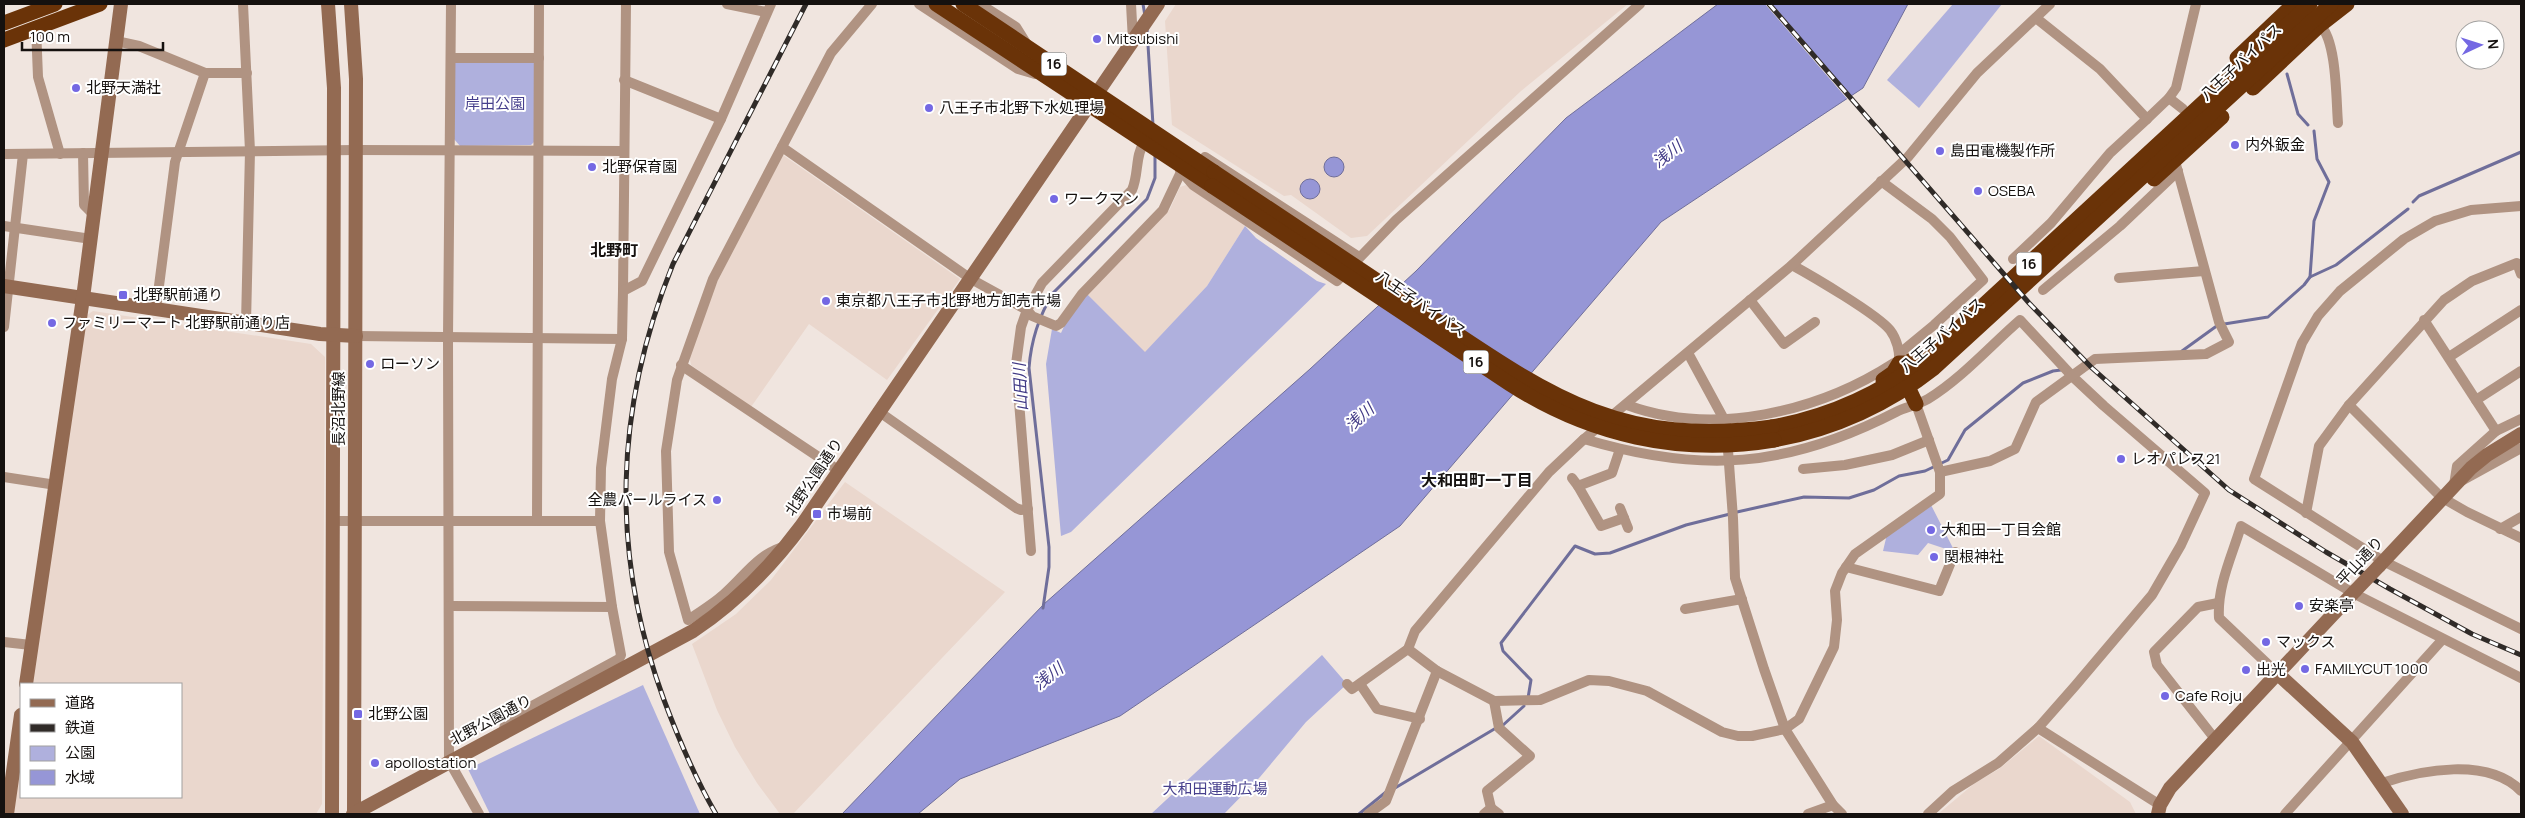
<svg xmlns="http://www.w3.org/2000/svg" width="2525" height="818" font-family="Manrope,'Noto Sans JP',sans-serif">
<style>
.built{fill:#ead7cd}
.green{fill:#afb0dd}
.water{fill:#9696d6;stroke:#6f6e9a}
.pier{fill:#f0e5df}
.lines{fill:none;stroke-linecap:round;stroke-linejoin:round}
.stream{stroke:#6f6e9a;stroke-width:3}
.street{stroke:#b09382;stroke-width:10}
.secondary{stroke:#936a52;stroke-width:14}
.highway{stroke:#6a3308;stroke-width:15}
.rail-casing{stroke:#302b28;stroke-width:5}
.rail{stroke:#fff;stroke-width:3;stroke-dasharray:9;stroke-linecap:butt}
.secondary-bridge{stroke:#936a52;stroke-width:14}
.highway-bridge{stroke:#6a3308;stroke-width:15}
.poi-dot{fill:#7468e3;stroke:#fff;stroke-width:2}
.labels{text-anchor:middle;stroke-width:4;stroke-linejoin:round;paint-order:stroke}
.shield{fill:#fff;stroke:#5b5857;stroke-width:1}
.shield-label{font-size:14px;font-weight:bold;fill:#15110f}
.poi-label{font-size:15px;fill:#15110f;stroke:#fff;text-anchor:start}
.street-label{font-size:15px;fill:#15110f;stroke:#fff}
.park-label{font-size:15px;fill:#47408d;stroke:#fff}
.water-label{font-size:16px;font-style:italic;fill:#403985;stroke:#fff}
.neighbourhood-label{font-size:16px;font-weight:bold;fill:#15110f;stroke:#fff}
</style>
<rect width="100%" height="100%" fill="#f0e5df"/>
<g class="built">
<polygon points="1176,4 1628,4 1521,91 1367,236 1351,238 1291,195 1284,196 1172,125 1165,21"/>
<polygon points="783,155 960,279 887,380 809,324 751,407 691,365 689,354 718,280"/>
<polygon points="1186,185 1245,226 1207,286 1145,353 1087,294 1170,209 1180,187"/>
<polygon points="93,311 311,344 325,357 322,804 316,814 13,814 21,760 21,797 181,797 181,684 32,684 87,315"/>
<polygon points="845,482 1005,592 793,814 780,814 757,783 735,747 717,710 692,644 736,614 771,580"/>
<polygon points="2039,736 2130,802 2136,814 1938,814 1975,783 1999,769"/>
</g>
<g class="green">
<polygon points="1953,4 2002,4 1919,108 1887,80"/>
<polygon points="531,61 535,64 534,142 531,145 460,146 454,139 455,62"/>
<polygon points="1245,226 1256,238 1317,281 1326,284 1071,532 1061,536 1046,364 1052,329 1061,333 1067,320 1087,294 1145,352 1207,286"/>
<polygon points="1930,503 1955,552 1928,543 1918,555 1883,551 1888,530"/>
<polygon points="1322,655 1347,684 1306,722 1260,777 1224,814 1151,814"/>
<polygon points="643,685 700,814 490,814 468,769"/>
</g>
<g class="water">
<polygon points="1718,4 1908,4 1863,88 1661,222 1400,526 1120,716 960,779 918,814 842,814 1044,604 1310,369 1416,271 1566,118"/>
<circle cx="1334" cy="167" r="10"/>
<circle cx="1310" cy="189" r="10"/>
</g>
<polygon class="pier" points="1765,4 1772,4 1853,98 1849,101"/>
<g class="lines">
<g class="stream">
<polyline points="1143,4 1145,16"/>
<polyline points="1147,29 1153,125"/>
<polyline points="2287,74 2298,114 2308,125"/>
<polyline points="2413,202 2419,196 2521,152"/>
<polyline points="2310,277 2336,265 2408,209"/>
<polyline points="2182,351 2218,325 2268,317 2304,285 2310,277 2314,221 2329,182 2317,159 2314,131"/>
<polyline points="1737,512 1804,497 1849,498 1874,490 1899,476 1925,471 1948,460 1965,430 2023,383 2053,371 2061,370"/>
<path d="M1043 608 1049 567V547L1029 368C1031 340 1039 316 1053 293L1147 199 1155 178V154"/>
<polyline points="1528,698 1531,680 1503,651 1501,643 1575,546 1595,554 1610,553 1686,525 1730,514"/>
<polyline points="1502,726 1524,706"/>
<polyline points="1395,788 1496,728"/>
<polyline points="1359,814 1386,792"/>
</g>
<g class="street">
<polyline points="243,4 250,151 246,323"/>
<polyline points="451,4 448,338 449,761 479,814"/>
<polyline points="727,4 766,12"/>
<polyline points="919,4 1018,69 1035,74"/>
<polyline points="980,4 1016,27 1026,43"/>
<polyline points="1131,4 1133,41"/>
<polyline points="2036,18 2100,69 2147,119 2169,98"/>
<path d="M2320 25C2337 41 2336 100 2338 123"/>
<polyline points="36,27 38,77 60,154"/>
<polyline points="116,41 139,46 205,73 247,73"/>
<polyline points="451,58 539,58"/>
<polyline points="624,80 721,119"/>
<polyline points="2183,109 2169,98 2176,88 2196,4"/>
<polyline points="782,147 971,279 1027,310 1032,316 1056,326 1061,323 1082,294 1163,210 1181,172"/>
<polyline points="83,153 84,205 94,215"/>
<polyline points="4,154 355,150 624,151"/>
<polyline points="1205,157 1359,257"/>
<polyline points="1180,170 1193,185 1337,281 1396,220 1640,4"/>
<polyline points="1881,181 1932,219 1950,237 1983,280 1934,325 1900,353"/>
<polyline points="2521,206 2471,210 2435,221 2404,239 2340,291 2318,316 2302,343 2254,479 2383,561 2521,629"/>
<polyline points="4,226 91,239"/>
<polyline points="2013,259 2051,223 2110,153 2147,119"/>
<polyline points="2119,278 2204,271"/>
<polyline points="2043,290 2120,226 2178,171"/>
<polyline points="623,291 626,4"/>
<polyline points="1750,300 1784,344 1815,322"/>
<polyline points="156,309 175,162 205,73"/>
<polyline points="2424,320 2496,431"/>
<polyline points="4,327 23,154"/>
<polyline points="356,336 622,339"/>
<polyline points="1688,353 1726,423 1733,518 1735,578 1764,669 1785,729 1833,805 1842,814"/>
<polyline points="2449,357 2521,310"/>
<polyline points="681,365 838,470"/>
<polyline points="2476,400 2521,371"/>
<path d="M1627 405C1714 437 1818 412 1894 363H1899C1900 352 1897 339 1890 330 1877 314 1812 276 1792 265"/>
<polyline points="2349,405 2441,497 2467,512 2521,538"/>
<polyline points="878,411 1016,508 1021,510 1028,509"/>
<path d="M1584 439C1701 474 1787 468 1896 412 1906 407 1918 405 1928 399 1962 378 1990 346 2020 320L2073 377 2104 406 2205 493 2181 545 2152 595 2075 686 2038 728 1998 763 1953 791 1928 814"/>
<polyline points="1803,469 1845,465 1892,455 1929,440"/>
<polyline points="1940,472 1990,461 2015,449 2036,402 2095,359 2206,354 2229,342 2219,322 2175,161"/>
<polyline points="4,477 56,485"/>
<polyline points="1572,478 1578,486 1612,473 1620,449"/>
<polyline points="2461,481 2521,448"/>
<polyline points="2454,485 2457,466 2496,431 2521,419"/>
<polyline points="1578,486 1601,526 1624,518"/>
<polyline points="1620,508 1628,528"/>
<polyline points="2306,513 2319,446 2349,405 2444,300 2472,281 2517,263 2521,274"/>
<polyline points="332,521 600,521"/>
<polyline points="537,521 539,4"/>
<polyline points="2500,529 2521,517"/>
<path d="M786 546C758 553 744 577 723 595 712 605 699 612 688 620L669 552 666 451 677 380 713 279 831 53 872 4"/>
<path d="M1031 551 1016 364 1021 327 1027 310 1042 283 1132 190C1139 174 1135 155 1144 143"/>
<polyline points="1846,567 1939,591 1955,552"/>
<polyline points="449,606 612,607"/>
<polyline points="1685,609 1742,599"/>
<polyline points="4,642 31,645"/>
<polyline points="1437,671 1494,701 1540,700 1589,680 1609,681 1647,691 1722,732 1738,736 1752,736 1785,729 1799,719 1834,647 1837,620 1835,591 1842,573 1855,554 1940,494 1940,472 1916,404"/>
<path d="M2277 673 2219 618C2217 586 2232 556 2241 526L2353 593 2521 678"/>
<polyline points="1347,684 1352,689 1408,649 1415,631 1549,472 1584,439 1792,265 1908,157 1977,73 2050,4"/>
<polyline points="1360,684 1377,709 1420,719"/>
<polyline points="2038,728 2160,805"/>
<polyline points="503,733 506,720 619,659 621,655 612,607 600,521 601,468 612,379 622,339 623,291 642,281 721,119 771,4"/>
<polyline points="2215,739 2157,665 2154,652 2198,607 2218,603"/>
<path d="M2382 783C2421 770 2488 757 2521 791"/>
<polyline points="1491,808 1499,814"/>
<polyline points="1368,814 1386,801 1437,671 1408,649"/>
<polyline points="1484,814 1491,808 1487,791 1530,756 1499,728 1494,701"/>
<polyline points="1808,814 1833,805"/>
<polyline points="2285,814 2442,640"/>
</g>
<g class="secondary">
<polyline points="328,4 334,88 332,814"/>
<polyline points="351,4 356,79 354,814"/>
<polyline points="4,286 320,334 356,336"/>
<polyline points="2379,566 2471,468 2487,455 2521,434"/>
<polyline points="2277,673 2352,742 2402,814"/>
<polyline points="26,684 83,298 121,4"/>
<polyline points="7,814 21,715"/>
<path d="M353 814 693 631C736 602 771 567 802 525L1158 4"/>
<polyline points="2158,814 2160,805 2170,788 2355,591"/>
</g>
<g class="highway">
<polyline points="936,4 1212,186"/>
<polyline points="963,4 1214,172"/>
<polyline points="4,23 55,4"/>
<polyline points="4,40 100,4"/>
<polyline points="2237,58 2294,4"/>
<polyline points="2253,88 2320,25 2347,4"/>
<polyline points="2154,179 2222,117"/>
<polyline points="1883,380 1893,373 1899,363 1907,363 1919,355"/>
<polyline points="1908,387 1916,404"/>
<path d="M1772 427C1828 417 1879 394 1924 360L2310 4"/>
<path d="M1774 440C1833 429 1887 405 1934 368L2331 4"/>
</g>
<g class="rail-casing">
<g id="rail">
<polyline points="1769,4 2029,303 2092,368 2229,490 2326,552 2390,589 2472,634 2521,655"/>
<path d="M716 814C695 778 679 740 664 700 610 553 614 410 673 264L806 4"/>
</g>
</g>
<use href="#rail" class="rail"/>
<polyline class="secondary-bridge" points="2355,591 2379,566"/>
<g class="highway-bridge">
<path d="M1214 172C1280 216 1346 260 1412 304 1539 388 1611 449 1772 427"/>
<path d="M1212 186 1510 384C1589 435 1680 456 1774 440"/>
</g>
</g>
<g class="poi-dot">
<circle cx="1097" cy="39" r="5"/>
<circle cx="76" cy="88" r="5"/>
<circle cx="929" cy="108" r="5"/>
<circle cx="2235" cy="145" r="5"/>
<circle cx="1940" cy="151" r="5"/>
<circle cx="592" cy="167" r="5"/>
<circle cx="1978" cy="191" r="5"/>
<circle cx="1054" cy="199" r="5"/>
<rect x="118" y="290" width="10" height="10" rx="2.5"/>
<circle cx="826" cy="301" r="5"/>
<circle cx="52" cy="323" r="5"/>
<circle cx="370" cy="364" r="5"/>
<circle cx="2121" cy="459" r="5"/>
<circle cx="717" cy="500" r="5"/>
<rect x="812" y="509" width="10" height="10" rx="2.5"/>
<circle cx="1931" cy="530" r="5"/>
<circle cx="1934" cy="557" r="5"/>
<circle cx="2299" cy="606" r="5"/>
<circle cx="2266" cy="642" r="5"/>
<circle cx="2305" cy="669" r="5"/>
<circle cx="2246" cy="670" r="5"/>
<circle cx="2165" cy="696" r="5"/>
<rect x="353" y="709" width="10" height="10" rx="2.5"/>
<circle cx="375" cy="763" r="5"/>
</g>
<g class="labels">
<g class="shield">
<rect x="1041.5" y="52.5" width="25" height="23" rx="4"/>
<rect x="2016.5" y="252.5" width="25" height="23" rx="4"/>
<rect x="1463.5" y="350.5" width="25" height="23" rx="4"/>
</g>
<g class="shield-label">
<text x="1054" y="69">16</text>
<text x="2029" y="269">16</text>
<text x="1476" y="367">16</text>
</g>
<g class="poi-label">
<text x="1107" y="44">Mitsubishi</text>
<text x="86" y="93">北野天満社</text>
<text x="939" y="113">八王子市北野下水処理場</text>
<text x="2245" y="150">内外鈑金</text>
<text x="1950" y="156">島田電機製作所</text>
<text x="602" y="172">北野保育園</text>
<text x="1988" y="196">OSEBA</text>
<text x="1064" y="204">ワークマン</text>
<text x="133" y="300">北野駅前通り</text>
<text x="836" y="306">東京都八王子市北野地方卸売市場</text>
<text x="62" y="328">ファミリーマート 北野駅前通り店</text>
<text x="380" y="369">ローソン</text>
<text x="2131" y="464">レオパレス21</text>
<text x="707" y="505" text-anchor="end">全農パールライス</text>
<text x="827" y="519">市場前</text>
<text x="1941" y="535">大和田一丁目会館</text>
<text x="1944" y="562">関根神社</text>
<text x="2309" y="611">安楽亭</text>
<text x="2276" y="647">マックス</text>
<text x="2315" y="674">FAMILYCUT 1000</text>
<text x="2256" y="675">出光</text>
<text x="2175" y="701">Cafe Roju</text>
<text x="368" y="719">北野公園</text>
<text x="385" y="768">apollostation</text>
</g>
<g class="street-label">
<text transform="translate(2241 62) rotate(-43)" y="5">八王子バイパス</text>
<text transform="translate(1421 304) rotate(34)" y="5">八王子バイパス</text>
<text transform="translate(1942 335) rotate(-41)" y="5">八王子バイパス</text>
<text transform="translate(339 409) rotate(-90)" y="5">長沼北野線</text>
<text transform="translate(814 477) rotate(-56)" y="5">北野公園通り</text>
<text transform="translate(2360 561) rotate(-47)" y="5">平山通り</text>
<text transform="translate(491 720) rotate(-28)" y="5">北野公園通り</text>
</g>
<g class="park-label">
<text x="495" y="109">岸田公園</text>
<text x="1215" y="794">大和田運動広場</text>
</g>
<g class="water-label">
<text transform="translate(1667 154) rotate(-38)" y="6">浅川</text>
<text transform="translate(1020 387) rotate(-93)" y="6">山田川</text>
<text transform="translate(1359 417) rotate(-41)" y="6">浅川</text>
<text transform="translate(1048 676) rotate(-38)" y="6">浅川</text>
</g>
<g class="neighbourhood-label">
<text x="614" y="256">北野町</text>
<text x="1477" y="486">大和田町一丁目</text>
</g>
</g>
<rect width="2525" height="818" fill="none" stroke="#15110f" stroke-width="10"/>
<rect x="20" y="683" width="162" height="115" fill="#ffffff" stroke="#a1a09f"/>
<rect x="30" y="699" width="25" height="8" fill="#936a52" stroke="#a1a09f"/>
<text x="65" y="708" font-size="15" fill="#15110f">道路</text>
<rect x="30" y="724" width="25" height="8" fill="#302b28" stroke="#a1a09f"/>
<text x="65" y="733" font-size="15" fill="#15110f">鉄道</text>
<rect x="30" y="746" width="25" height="15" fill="#afb0dd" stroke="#a1a09f"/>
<text x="65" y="758" font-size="15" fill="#15110f">公園</text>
<rect x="30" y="770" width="25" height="15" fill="#9696d6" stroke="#a1a09f"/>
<text x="65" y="783" font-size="15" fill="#15110f">水域</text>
<g transform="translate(2480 45) rotate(86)"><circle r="24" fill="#ffffff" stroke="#a1a09f"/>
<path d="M0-4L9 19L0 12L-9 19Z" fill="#7468e3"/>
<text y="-8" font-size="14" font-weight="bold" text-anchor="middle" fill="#15110f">N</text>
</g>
<path d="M22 42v8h141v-8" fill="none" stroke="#15110f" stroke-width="2.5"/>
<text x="30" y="42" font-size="15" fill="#15110f" stroke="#ffffff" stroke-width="4" paint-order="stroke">100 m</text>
</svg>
